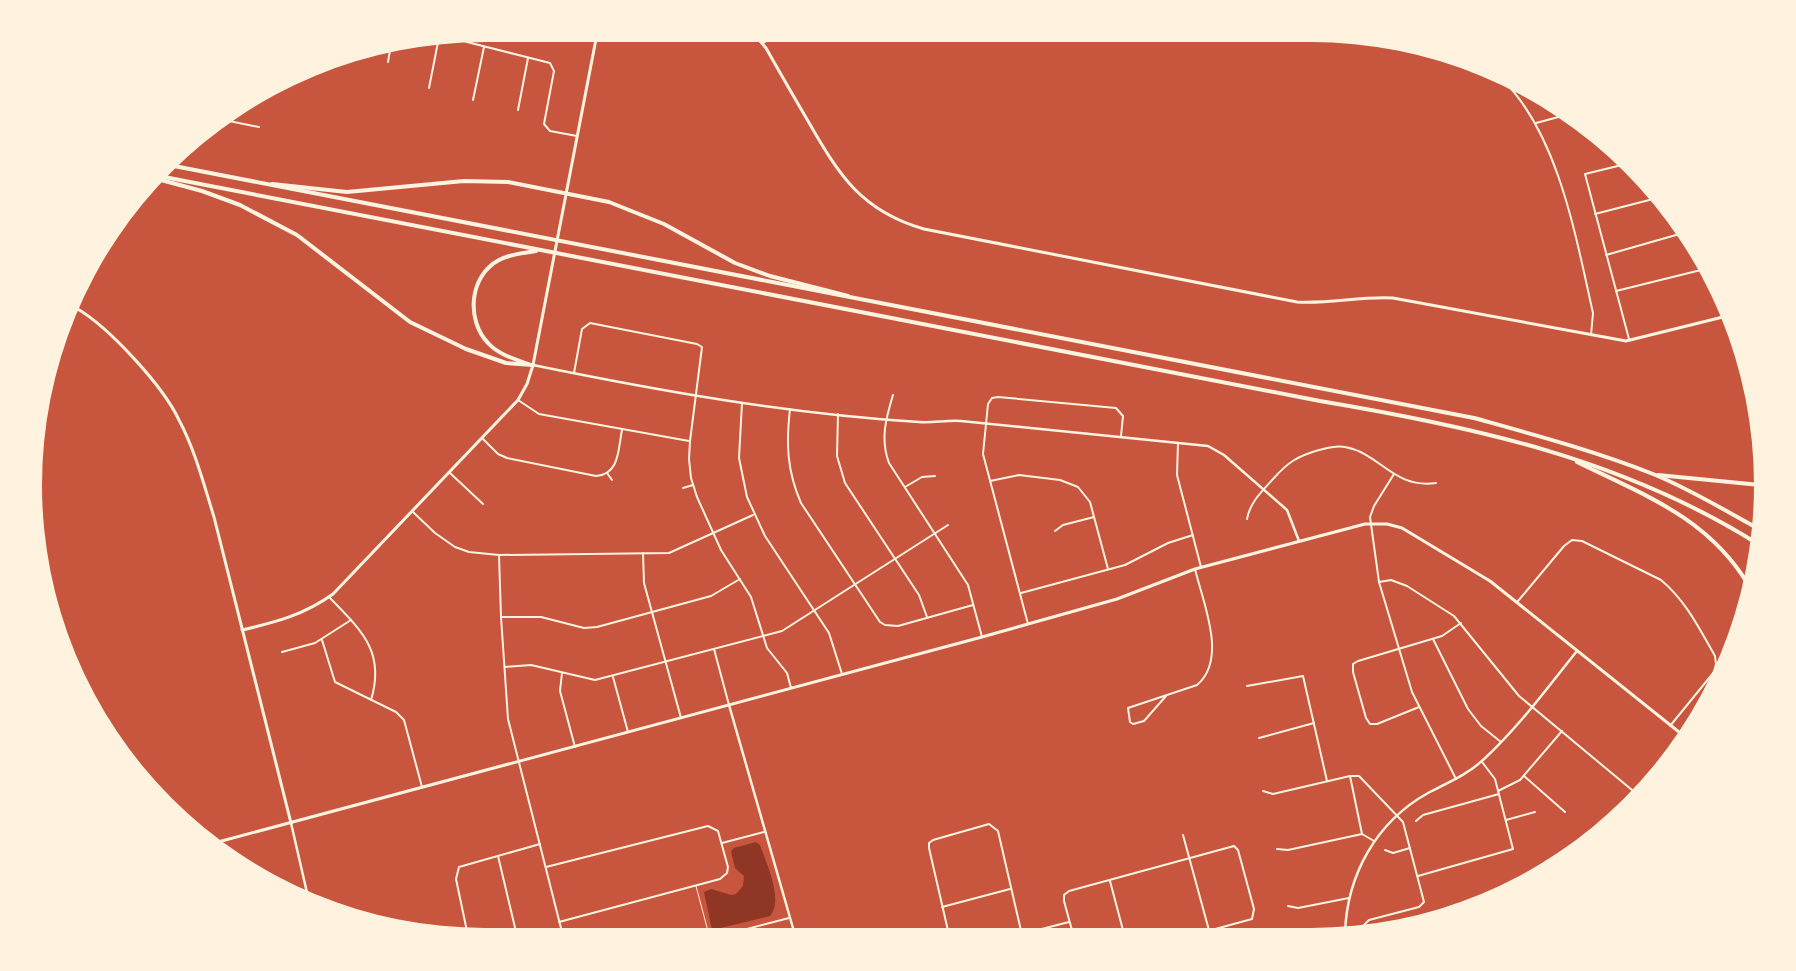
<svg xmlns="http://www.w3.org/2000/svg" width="1796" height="971" font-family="'PT Sans',sans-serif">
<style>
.water{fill:#8f3625}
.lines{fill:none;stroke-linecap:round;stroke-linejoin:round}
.pedestrian{stroke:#fff3e0;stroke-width:1}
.minor{stroke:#fff3e0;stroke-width:2}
.tertiary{stroke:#fff3e0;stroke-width:2.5}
.secondary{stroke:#fff3e0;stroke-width:3}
.motorway{stroke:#fff3e0;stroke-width:4}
</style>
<rect width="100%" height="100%" fill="#c8553d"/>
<path class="water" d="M756 842 760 845C766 863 784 900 770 916L712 930 704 892 711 889 731 895 736 894 743 886 744 876 735 868 731 851 734 848Z"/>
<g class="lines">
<polyline class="pedestrian" points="696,886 709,935"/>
<g class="minor">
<polyline points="458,38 467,42 550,63 554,71 544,124 550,131 577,136"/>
<polyline points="762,44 776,34"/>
<polyline points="388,62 390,50"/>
<path d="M1503 80C1559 136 1576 238 1593 313L1591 335"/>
<polyline points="429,88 438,42"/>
<polyline points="473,100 484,47"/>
<polyline points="518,110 528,58"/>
<polyline points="224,120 259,127"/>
<polyline points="1536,123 1566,115"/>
<polyline points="1626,164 1585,174 1629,339"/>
<polyline points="1595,214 1657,198"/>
<polyline points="1606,255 1683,233"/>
<polyline points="1616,291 1705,269"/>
<polyline points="574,373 582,329 590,323 697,344 702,347 690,441 689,459 691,478 697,497 721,550 751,597 767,648 787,673 791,688"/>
<path d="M893 395C886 418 880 439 889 463L968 585 982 637"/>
<polyline points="518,400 539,414 689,441"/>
<polyline points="742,403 739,458 747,497 765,536 829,633 842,674"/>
<path d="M790 409C786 444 787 471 801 503L880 622 885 625 898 626 973 605"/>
<polyline points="838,414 837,456 845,483 919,595 927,617"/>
<path d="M483 439 498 454 507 458 596 476C620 474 618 449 622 430"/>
<polyline points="1178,443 1177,475 1201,567"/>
<polyline points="450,473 483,504"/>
<polyline points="607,473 612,480"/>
<polyline points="1394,474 1374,506 1370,517 1379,582 1412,692 1456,779"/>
<polyline points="990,481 1019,475 1060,480 1078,487 1090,502 1108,569"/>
<polyline points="905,487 922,477 935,476"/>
<polyline points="683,488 693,485"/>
<polyline points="413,512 435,533 455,547 469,552 499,555 669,553 753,515"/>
<path d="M1247 519C1250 502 1263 490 1274 478 1288 462 1298 456 1319 450 1327 448 1336 445 1345 447 1380 453 1393 489 1436 483"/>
<polyline points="1055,531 1063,525 1094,517"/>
<polyline points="643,553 644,583 681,718"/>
<polyline points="499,555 501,617 508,719 563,936"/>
<polyline points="1379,582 1391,580 1407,586 1454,616 1519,696 1632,790 1637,792 1644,789"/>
<polyline points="1021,593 1125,565 1168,543 1193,535"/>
<path d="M329 597C360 629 386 651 371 700"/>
<path d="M1518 601 1564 546 1572 540 1582 541 1661 580C1686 601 1699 628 1715 656L1716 664 1714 672 1670 726"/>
<polyline points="501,617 541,617 584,628 597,627 711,596 740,579"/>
<polyline points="1028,624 983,454 988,404 992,398 998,397 1116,408 1123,416 1121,436"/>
<polyline points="1433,639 1468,709 1481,726 1501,742"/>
<polyline points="322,640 335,682 396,712 404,720 422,787"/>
<polyline points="714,649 729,705"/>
<polyline points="282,652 315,643 351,620"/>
<polyline points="505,667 531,665 595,680 782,631 948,525"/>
<polyline points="562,673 560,691 575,747"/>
<polyline points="613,677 628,732"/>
<polyline points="1247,686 1303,676 1327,781"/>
<path d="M1166 696 1144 721 1133 724 1130 722 1128 708 1197 685C1228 659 1203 603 1195 569"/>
<polyline points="1419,707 1377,724 1370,724 1366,718 1353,672 1353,664 1358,661 1442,636 1461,623"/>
<polyline points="1259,738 1314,723"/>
<polyline points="1350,776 1362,834"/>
<polyline points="1524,776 1565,812"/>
<polyline points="1263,791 1273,794 1350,776 1359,776 1403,822 1424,902 1419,907 1369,920 1362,927"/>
<polyline points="1498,791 1520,780 1562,731"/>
<polyline points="1506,820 1535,812"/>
<polyline points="1416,821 1423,815 1499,794"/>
<polyline points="1183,835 1210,934"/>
<polyline points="722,843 764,832"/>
<polyline points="1277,849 1288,850 1362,834 1374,841"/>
<polyline points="1385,850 1393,853 1410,848"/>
<polyline points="498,856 517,936"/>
<polyline points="546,867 708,826 718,831 728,867 727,873 720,879 559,922"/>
<polyline points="1418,876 1513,849 1495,779 1482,762"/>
<polyline points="1110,881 1124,934"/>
<polyline points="1288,906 1298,908 1349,898"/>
<polyline points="942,907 1010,889"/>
<polyline points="1073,934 1064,901 1064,895 1069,891 1234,846 1238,850 1254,909 1252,919 1197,934"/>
<polyline points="724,935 789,918"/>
<polyline points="949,935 929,848 929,843 933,840 989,824 998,831 1022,935"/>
<polyline points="1018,935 1069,922"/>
<polyline points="468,936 456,879 459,867 540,844"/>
</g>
<g class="tertiary">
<path d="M533 365C660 391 789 414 919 422 933 423 947 420 961 421L1208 446 1224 455 1287 510 1299 541"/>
<polyline points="729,705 795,935"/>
<polyline points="291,823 308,897"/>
<path d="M1345 933C1347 875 1376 822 1428 793 1447 783 1467 775 1483 760 1518 728 1547 688 1577 651"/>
</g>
<g class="secondary">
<path d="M754 34 766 48C780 73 794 97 808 121 839 175 861 211 924 229L1297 302C1330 304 1361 296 1393 298L1626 341 1727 316"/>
<path d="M76 308C109 327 163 386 179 420 195 450 204 485 214 517L291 823"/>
<path d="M242 630C276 622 304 615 333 594L518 400 527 384 533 365 597 34"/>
<polyline points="218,842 982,637 1117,599 1195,569 1365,524 1387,524 1402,528 1490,581 1684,736"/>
</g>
<g class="motorway">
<path d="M174 166 1474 418C1535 435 1595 451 1653 474 1690 489 1724 510 1759 529"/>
<path d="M164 177 1320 401C1475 427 1623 459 1758 544"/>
<polyline points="161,180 202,191 240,205 297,235 410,322 466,349 506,363 533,365"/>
<polyline points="272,184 347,192 464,181 508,182 609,202 664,224 735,263 770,276 848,296"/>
<path d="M528 364C514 359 498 354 488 343 466 320 469 276 499 260 510 254 523 253 536 251"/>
<path d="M1577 462C1644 495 1709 518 1749 586"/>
<polyline points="1658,475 1760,485"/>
</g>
</g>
<path d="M0 0H1796V971H0ZM485 42H1311A443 443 0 0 1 1754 485V485A443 443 0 0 1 1311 928H485A443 443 0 0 1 42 485V485A443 443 0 0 1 485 42Z" fill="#fff3e0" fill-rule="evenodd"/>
</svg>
